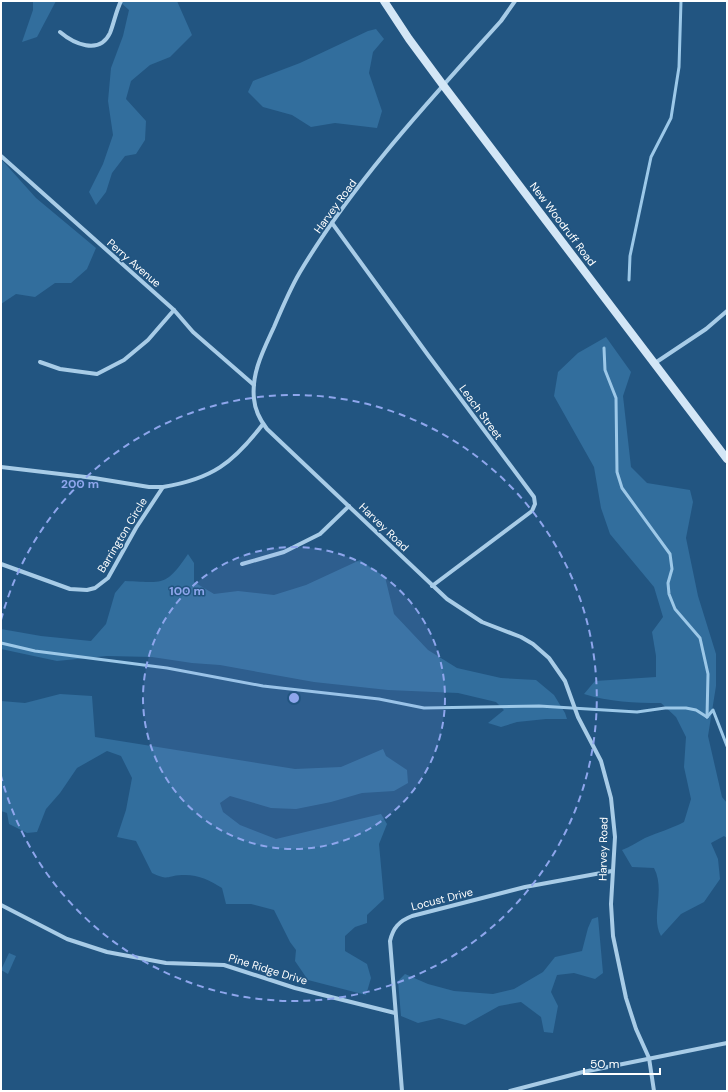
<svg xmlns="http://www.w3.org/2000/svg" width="728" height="1092" font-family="'DM Sans',sans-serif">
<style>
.green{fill:#326e9d}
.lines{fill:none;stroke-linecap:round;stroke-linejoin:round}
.stream{stroke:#9cc8e8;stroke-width:3}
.minor{stroke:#a8cce7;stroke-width:4}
.secondary{stroke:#d3e6f6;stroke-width:8}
.ring{fill:none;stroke:#8ea6ec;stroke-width:2;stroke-dasharray:7 5}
.labels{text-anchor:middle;stroke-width:3;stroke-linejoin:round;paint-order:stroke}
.street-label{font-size:11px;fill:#fff;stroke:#225581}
.centre{fill:#8ea6ec;stroke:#225581;stroke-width:2}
.ring-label{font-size:12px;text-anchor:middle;font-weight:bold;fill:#8ea6ec;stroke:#225581;stroke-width:3;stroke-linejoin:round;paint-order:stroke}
</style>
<rect width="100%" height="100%" fill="#225581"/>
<g class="green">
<polygon points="33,1 56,1 37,37 22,42 33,10"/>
<polygon points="119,1 177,1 192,35 170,57 150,65 131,81 126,99 146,121 145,140 136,154 125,156 112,173 106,192 96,205 89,192 103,164 113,135 108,101 111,68 123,36 129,10"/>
<polygon points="376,29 384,39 373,52 369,73 382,111 377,128 335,123 311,127 292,115 263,107 248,92 253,81 300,63 368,31"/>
<polygon points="1,159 36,198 96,248 87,269 71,283 55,283 35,297 16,294 1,304"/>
<path d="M606 337 631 372 623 396 631 467 647 483 690 490 693 502 686 538 698 596 716 654V686L708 736 722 797 727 803V838L724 836 711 843 718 859 720 879 704 902 681 914 661 936C650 917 666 891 654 868L632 867 622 850C630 847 637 842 645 838 658 832 671 829 684 822L691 799 684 767 686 737 676 717 661 703C635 703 609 702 584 694L595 681 656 677V656L652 632 663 617 654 587 610 534 601 508 594 467 554 396 558 372 578 353Z"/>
<path d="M188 554 194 563V582L214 594 238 591 274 595 306 585 360 560 385 577 394 614 428 650 457 668 501 678 536 680 554 695 565 713 567 719H546L517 722 501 727 488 723 504 710 496 702 458 693 388 690 314 682 220 665 192 663 152 657 107 656 57 661 1 649V629L41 636 91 641 106 624 115 593 125 581C163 582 165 588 188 554Z"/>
<path d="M60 694 92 696 95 737 295 769 341 767 383 749 386 756 407 770 408 783 394 791 362 793 331 802 296 809 271 808 230 796 220 803 223 812 240 825 276 839 381 814 387 824 379 844 384 899 367 915V923L355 927 345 936V951L367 964 371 978 366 995 308 980 295 961 296 950 290 942 274 910 251 904H226L222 888C210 880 197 874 182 875 165 876 170 881 152 873L136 841 117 837 126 810 132 778 121 756 107 751 77 768 60 793 46 809 37 832 27 833 9 824 7 813 1 811V701L25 703Z"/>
<polygon points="598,917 603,973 595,979 574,973 557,975 551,992 558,1006 553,1033 544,1032 541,1017 521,1002 499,1006 465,1025 439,1018 418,1023 401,1016 398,981 405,974 428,984 454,991 493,994 514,989 543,972 555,957 582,951 588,928 592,919"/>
<polygon points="9,953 16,956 8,974 1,970"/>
</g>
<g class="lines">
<g class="stream">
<polyline points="629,280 630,256 651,157 671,118 679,67 681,1"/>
<polyline points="604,348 605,370 616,398 617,472 622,488 670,554 672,569 668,583 669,594 675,609 700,638 708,674 707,717"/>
<polyline points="1,643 35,651 167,668 263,686 379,699 424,708 539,706 637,712 665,708 686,708 696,710 707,717"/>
<polyline points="707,717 713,710 727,746"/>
</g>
<g class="minor">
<path d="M515 1 501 21C430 100 355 180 300 272 290 289 282 308 274 327 264 349 251 373 254 399 255 410 260 420 267 429L447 599 482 622 521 637 533 644 549 658 565 681 578 717 601 761 611 798 615 837 611 904 613 936 626 998 636 1029 649 1058 654 1091"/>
<path d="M60 32C73 43 99 56 110 33 114 23 116 11 121 1"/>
<polyline points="1,156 174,310 193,332 254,385"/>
<polyline points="332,223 428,355 534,497 535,504 532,511 432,586"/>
<polyline points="40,362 60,369 97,374 124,360 148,340 174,310"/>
<polyline points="655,363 706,329 727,311"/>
<polyline points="1,467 94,478 149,487 163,487 136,528 108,578 95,588 87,590 70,589 1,564"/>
<path d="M163 487C212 479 233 463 263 424"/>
<polyline points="242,564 284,552 320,534 349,506"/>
<polyline points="1,905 67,939 107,952 166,963 224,965 295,988 395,1013"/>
<path d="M402 1091 390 941C393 928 399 921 412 916L525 887 612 871"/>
<polyline points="510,1091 583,1072 727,1043"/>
</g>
<polyline class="secondary" points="384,1 409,39 443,85 727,459"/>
</g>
<circle cx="294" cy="698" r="151" fill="#8ea6ec" fill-opacity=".12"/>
<g class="ring">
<circle cx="294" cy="698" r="151"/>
<path d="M1 620A303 303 0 1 1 1 776"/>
</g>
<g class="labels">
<g class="street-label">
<text transform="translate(335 206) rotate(-54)" y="4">Harvey Road</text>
<text transform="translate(563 224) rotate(53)" y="4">New Woodruff Road</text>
<text transform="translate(134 263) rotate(41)" y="4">Perry Avenue</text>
<text transform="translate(481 412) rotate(54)" y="4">Leach Street</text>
<text transform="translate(384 527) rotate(44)" y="4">Harvey Road</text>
<text transform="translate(122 535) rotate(-59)" y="4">Barrington Circle</text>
<text transform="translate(603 849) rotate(-89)" y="4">Harvey Road</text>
<text transform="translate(442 899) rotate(-14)" y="4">Locust Drive</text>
<text transform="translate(268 969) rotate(17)" y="4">Pine Ridge Drive</text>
</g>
</g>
<circle cx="294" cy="698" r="6" class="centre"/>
<g class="ring-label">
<text x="80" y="488">200 m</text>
<text x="187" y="595">100 m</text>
</g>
<rect width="728" height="1092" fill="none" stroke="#ffffff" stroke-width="4"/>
<path d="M584 1068v6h76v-6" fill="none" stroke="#ffffff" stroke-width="2"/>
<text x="590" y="1068" font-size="12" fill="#ffffff" stroke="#225581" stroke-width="3" paint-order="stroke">50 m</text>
</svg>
